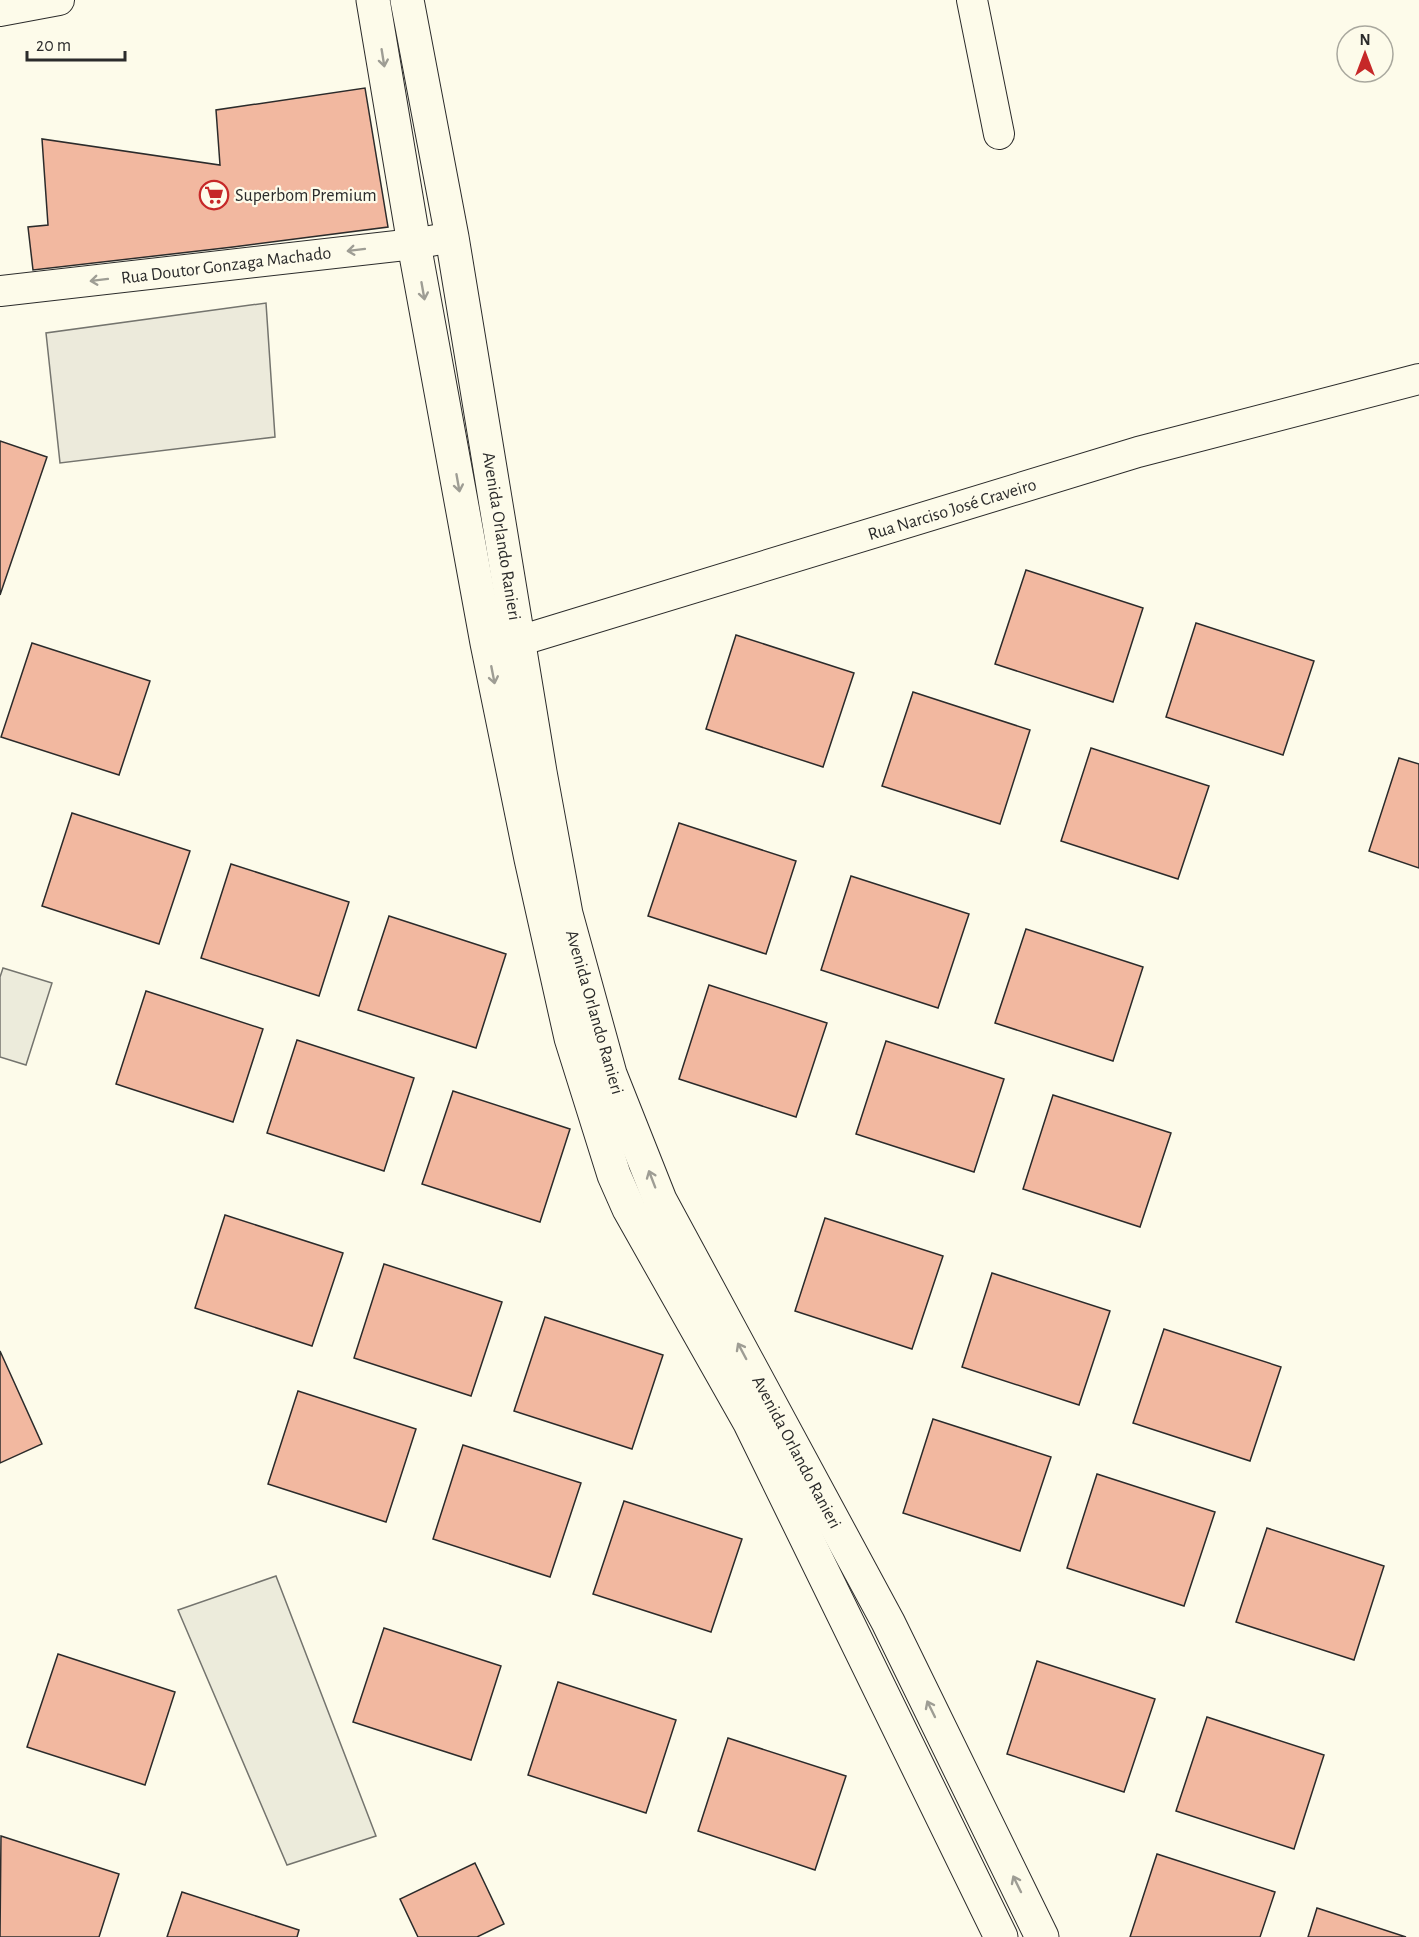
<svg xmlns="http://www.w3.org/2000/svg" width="1419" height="1937" font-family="'Alegreya Sans',sans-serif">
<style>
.green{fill:#ecebdb;stroke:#74746e;stroke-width:1.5}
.parking{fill:#eceadb;stroke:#74746e;stroke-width:1.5}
.building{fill:#f2b8a0;stroke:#2b2b2b;stroke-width:1.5}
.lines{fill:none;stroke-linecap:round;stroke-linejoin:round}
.minor-casing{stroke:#2b2b2b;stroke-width:32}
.secondary-casing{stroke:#2b2b2b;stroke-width:35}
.minor{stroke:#fdfbea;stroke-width:30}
.secondary{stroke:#fdfbea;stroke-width:33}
.oneway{stroke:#9e9d94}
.labels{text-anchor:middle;stroke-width:4.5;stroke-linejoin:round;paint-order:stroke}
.poi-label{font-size:18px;fill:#2b2b2b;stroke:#fdfbea;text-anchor:start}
.street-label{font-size:18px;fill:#2b2b2b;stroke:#fdfbea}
</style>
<rect width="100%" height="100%" fill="#fdfbea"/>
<g class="green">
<polygon points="3,968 52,983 26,1065 0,1057 0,977"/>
<polygon points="276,1576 376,1836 287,1865 178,1610"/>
</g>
<polygon class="parking" points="266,303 275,437 60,463 46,333"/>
<g class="building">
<polygon points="365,88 388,227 233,247 33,270 28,227 48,225 42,139 220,165 216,110"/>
<polygon points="0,441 47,457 0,595"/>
<polygon points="1026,570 1143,608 1113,702 995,664"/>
<polygon points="1196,623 1314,661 1283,755 1166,717"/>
<polygon points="736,635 854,673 823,767 706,729"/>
<polygon points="32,643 150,681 119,775 1,737"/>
<polygon points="913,692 1030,730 1000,824 882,786"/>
<polygon points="1091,748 1209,786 1178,879 1061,841"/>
<polygon points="1399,758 1419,764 1419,868 1369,851"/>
<polygon points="72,813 190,851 159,944 42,906"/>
<polygon points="679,823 796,861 766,954 648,916"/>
<polygon points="231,864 349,902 319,996 201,958"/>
<polygon points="851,876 969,914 938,1008 821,970"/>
<polygon points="389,916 506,954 476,1048 358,1010"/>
<polygon points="1026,929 1143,967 1113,1061 995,1023"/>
<polygon points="709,985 827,1023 796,1117 679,1079"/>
<polygon points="146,991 263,1029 233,1122 116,1084"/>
<polygon points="297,1040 414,1078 384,1171 267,1133"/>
<polygon points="886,1041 1004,1079 974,1172 856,1134"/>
<polygon points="453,1091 570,1129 540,1222 422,1184"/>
<polygon points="1053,1095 1171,1133 1140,1227 1023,1189"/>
<polygon points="225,1215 343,1253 312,1346 195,1308"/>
<polygon points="825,1218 943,1256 912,1349 795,1311"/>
<polygon points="384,1264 502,1302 471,1396 354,1358"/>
<polygon points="992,1273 1110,1311 1079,1405 962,1367"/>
<polygon points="545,1317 663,1355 632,1449 514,1411"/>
<polygon points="1164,1329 1281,1367 1250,1461 1133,1423"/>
<polygon points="0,1351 42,1444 0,1463"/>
<polygon points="298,1391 416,1429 386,1522 268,1484"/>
<polygon points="933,1419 1051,1457 1020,1551 903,1513"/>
<polygon points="463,1445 581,1483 550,1577 433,1539"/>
<polygon points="1097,1474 1215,1512 1184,1606 1067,1568"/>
<polygon points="624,1501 742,1539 711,1632 593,1594"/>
<polygon points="1267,1528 1384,1566 1354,1660 1236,1622"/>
<polygon points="384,1628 501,1666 471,1760 353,1722"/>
<polygon points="58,1654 175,1692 145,1785 27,1747"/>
<polygon points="1037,1661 1155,1699 1124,1792 1007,1754"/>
<polygon points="558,1682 676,1720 646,1813 528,1775"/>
<polygon points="1207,1717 1324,1755 1294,1849 1176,1811"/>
<polygon points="728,1738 846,1776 815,1870 698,1831"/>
<polygon points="1,1836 119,1874 99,1937 0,1937"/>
<polygon points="1157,1854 1275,1892 1260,1937 1130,1937"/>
<polygon points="475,1863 504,1924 477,1937 418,1937 400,1899"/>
<polygon points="182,1892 299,1930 297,1937 167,1937"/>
<polygon points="1317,1908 1406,1937 1308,1937"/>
</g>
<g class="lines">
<g class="minor-casing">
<g id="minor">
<polyline points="972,0 999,134"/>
<polyline points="0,11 59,0"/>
<polyline points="0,291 414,244 452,237"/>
<polyline points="496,642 519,641 1138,452 1419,379"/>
</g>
</g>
<g class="secondary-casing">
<g id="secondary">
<polyline points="373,0 414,244 487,643 531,859 571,1038 614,1175 629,1209 750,1423 1001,1937"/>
<polyline points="407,0 452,237 540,772 566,914 610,1074 660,1200 888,1622 1042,1937"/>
</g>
</g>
<use href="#minor" class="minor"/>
<use href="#secondary" class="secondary"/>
</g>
<defs><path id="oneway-shaft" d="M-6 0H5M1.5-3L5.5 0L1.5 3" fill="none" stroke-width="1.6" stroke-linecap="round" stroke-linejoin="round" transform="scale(1.5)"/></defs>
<g class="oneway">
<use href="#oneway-shaft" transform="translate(383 58) rotate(81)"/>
<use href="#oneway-shaft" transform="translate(356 250) rotate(173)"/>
<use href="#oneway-shaft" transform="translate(99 280) rotate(173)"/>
<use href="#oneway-shaft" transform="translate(423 291) rotate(80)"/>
<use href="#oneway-shaft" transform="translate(458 483) rotate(80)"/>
<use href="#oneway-shaft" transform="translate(493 675) rotate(79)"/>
<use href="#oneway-shaft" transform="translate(652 1179) rotate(-111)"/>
<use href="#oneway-shaft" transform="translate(742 1351) rotate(-118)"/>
<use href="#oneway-shaft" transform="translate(931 1709) rotate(-116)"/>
<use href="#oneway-shaft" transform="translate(1017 1884) rotate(-116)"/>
</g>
<defs>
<g id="supermarket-ring" transform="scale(1.5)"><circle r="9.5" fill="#fdfbea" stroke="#c62828" stroke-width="1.5"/><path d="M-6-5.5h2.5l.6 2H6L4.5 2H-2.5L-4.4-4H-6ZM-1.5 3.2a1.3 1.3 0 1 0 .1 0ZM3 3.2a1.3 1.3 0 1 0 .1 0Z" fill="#c62828"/></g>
</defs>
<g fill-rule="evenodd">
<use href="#supermarket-ring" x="214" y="195"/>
</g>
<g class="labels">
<g class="poi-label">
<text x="235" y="201">Superbom Premium</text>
</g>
<g class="street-label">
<text transform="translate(226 265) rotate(-7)" y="6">Rua Doutor Gonzaga Machado</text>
<text transform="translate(952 509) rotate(-17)" y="6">Rua Narciso José Craveiro</text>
<text transform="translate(502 536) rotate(81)" y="6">Avenida Orlando Ranieri</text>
<text transform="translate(595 1012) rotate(74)" y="6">Avenida Orlando Ranieri</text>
<text transform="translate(797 1452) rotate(62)" y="6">Avenida Orlando Ranieri</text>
</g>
</g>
<g transform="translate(1365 54)"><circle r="28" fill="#fdfbea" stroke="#a9a89e" stroke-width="1.5"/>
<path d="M0-4.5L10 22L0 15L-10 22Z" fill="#c62828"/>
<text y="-9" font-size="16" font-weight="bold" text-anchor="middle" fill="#2b2b2b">N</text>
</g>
<path d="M27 51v9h98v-9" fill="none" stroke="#2b2b2b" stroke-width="3"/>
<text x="36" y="51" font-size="18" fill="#2b2b2b" stroke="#fdfbea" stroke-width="4.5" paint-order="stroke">20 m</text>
</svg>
